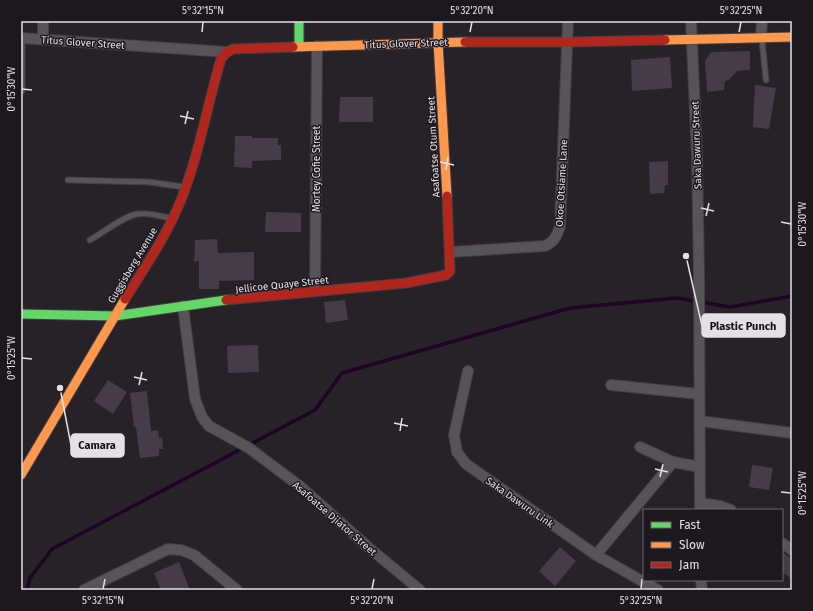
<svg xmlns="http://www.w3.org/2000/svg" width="813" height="611" font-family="'Fira Sans',sans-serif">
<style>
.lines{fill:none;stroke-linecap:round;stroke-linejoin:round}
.stream{stroke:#1e0324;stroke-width:3.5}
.building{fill:#463b48}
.lane-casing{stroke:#423e42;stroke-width:7}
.street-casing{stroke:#423e42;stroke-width:12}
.fast-casing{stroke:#423e42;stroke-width:11}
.slow-casing{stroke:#423e42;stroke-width:11}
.jam-casing{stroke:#423e42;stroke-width:11}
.lane{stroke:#565457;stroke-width:5}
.street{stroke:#565457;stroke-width:10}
.fast{stroke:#63d668;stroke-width:9}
.slow{stroke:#ff974d;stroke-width:9}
.jam{stroke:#b3261e;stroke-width:9}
.ticks{fill:none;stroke:#e4e0e5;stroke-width:1.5}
.labels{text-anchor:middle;stroke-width:3;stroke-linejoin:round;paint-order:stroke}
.street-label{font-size:10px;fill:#e4e0e5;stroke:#1d171e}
.leader{fill:none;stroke:#e4e0e5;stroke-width:1.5}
.callout-dot{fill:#e4e0e5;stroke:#1d171e;stroke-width:1.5}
.callout{fill:#e4e0e5;stroke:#e4e0e5;stroke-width:1.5}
.callout-label{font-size:11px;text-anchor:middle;font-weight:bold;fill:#111}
.neatline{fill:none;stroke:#e4e0e5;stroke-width:1.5}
.ticks-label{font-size:10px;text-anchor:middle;fill:#e4e0e5}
</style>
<rect width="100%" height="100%" fill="#262227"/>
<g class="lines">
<polyline class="stream" points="27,590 30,578 52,549 315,410 342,373 570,308 677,298 730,307 792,296"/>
</g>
<g class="building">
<polygon points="750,51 750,70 737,71 729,80 725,81 724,90 707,92 705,61 711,52"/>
<polygon points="670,57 672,88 632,91 631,60"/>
<polygon points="755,85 776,88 769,129 753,127"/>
<polygon points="340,97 373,97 373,122 339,122"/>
<polygon points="235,136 252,136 252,138 278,138 278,145 281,145 281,160 252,161 252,168 234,167"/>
<polygon points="668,161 668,185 665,185 664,193 650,194 649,162"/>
<polygon points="266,212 301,213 301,232 265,232"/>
<polygon points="217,239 218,253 254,252 254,280 219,281 219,289 199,289 199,261 194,262 195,240"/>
<polygon points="345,300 348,320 326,323 324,302"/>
<polygon points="258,345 259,372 228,373 227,346"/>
<polygon points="108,380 127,392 113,414 94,401"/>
<polygon points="147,391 151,431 158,430 159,438 162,437 163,449 159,449 159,456 140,458 136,427 134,427 130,393"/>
<polygon points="752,465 773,468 769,490 749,487"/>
<polygon points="560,547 576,561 555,586 539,571"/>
<polygon points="782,552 792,559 792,579 782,572"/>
<polygon points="179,562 190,590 161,590 154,573"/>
</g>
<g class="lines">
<g class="lane-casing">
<g id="lane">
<polyline points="762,40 766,80"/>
<polyline points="22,91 22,38"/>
<polyline points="68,180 149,182 184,187"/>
<path d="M90 240C104 232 122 217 137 214 148 212 161 217 172 218"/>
</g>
</g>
<g class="street-casing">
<g id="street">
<polyline points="691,21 697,155 699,275 700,510"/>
<polyline points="761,37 762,21"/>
<polyline points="21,38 227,52"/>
<polyline points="43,39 43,21"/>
<path d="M450 252 545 246C554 242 557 236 560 226L568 21"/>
<polyline points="315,291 317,46"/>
<polyline points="183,306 195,399 202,417 209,426 249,448 301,487 368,547 420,590"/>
<polyline points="468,371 454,435 457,452 466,464 596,555 658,590"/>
<polyline points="611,385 699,394"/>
<polyline points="700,421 792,433"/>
<polyline points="640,447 673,462"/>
<polyline points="700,503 720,506 731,510"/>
<polyline points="782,543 792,550"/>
<polyline points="596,555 673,462 700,467"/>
<polyline points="701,580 702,590"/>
<polyline points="84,590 168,549 181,550 194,555 237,590"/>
</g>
</g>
<g class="fast-casing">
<g id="fast">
<polyline points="299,21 299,46"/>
<polyline points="21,314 115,316 226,300"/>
</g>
</g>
<g class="slow-casing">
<g id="slow">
<polyline points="438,21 438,42 447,196"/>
<polyline points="665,40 792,37"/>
<polyline points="293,47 465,42"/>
<polyline points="21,475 125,299"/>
</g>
</g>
<g class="jam-casing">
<g id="jam">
<polyline points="465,42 568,42 665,40"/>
<path d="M125 299C145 267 167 235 181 200 199 155 207 106 221 59L227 52 233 49 293 47"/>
<polyline points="226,300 406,283 446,275 450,271 447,196"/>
</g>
</g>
<use href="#lane" class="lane"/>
<use href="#street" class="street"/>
<use href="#fast" class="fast"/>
<use href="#slow" class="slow"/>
<use href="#jam" class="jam"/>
</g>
<path class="ticks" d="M202 32 203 22M470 32 472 22M739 32 741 22M22 89 32 90M180 116 194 119M185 124 188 111M440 162 454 165M446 170 448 157M701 208 714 211M706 216 709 203M781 222 791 224M22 358 32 359M134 377 147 380M139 385 142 372M394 423 408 426M400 431 402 418M655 469 668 472M660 477 663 464M781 492 791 493M103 589 105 579M372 589 374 579M641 589 642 579"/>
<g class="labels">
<g class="street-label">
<text transform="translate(83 42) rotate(4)" y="4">Titus Glover Street</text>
<text transform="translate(406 43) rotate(-2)" y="4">Titus Glover Street</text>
<text transform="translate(696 145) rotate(-92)" y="4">Saka Dawuru Street</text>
<text transform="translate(433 147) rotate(-93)" y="4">Asafoatse Otum Street</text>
<text transform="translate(316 169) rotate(-90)" y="4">Mortey Cofie Street</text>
<text transform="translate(561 183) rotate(-87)" y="4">Okoe Otsiame Lane</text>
<text transform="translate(132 265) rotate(-59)" y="4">Guggisberg Avenue</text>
<text transform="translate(282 284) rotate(-6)" y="4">Jellicoe Quaye Street</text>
<text transform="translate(520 502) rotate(35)" y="4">Saka Dawuru Link</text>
<text transform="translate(335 518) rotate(41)" y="4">Asafoatse Djiator Street</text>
</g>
</g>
<path class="leader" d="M686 256L702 326M60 388L71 445"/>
<g class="callout-dot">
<circle cx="686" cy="256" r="4"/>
<circle cx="60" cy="388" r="4"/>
</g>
<g class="callout">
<rect x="702" y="314" width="83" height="23" rx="4"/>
<rect x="71" y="434" width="53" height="23" rx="4"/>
</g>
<g class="callout-label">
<text x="743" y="330">Plastic Punch</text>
<text x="97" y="449">Camara</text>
</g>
<rect width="813" height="611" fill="none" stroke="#1d171e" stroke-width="44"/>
<rect x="643" y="509" width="140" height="72" fill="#1d171e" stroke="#6d676e"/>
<rect x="651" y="522" width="20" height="6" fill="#63d668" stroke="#6d676e"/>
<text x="679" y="529" font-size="12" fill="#e4e0e5">Fast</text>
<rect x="651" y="542" width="20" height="6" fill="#ff974d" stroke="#6d676e"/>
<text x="679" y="549" font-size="12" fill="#e4e0e5">Slow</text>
<rect x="651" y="562" width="20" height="6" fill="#b3261e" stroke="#6d676e"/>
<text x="679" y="569" font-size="12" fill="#e4e0e5">Jam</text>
<rect x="22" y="22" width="769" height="567" class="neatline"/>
<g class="ticks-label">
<text x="203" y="14">5°32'15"N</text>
<text x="472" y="14">5°32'20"N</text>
<text x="741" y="14">5°32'25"N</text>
<text transform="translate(11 89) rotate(-90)" y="4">0°15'30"W</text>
<text transform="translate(802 224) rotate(-90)" y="4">0°15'30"W</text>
<text transform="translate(11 358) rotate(-90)" y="4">0°15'25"W</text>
<text transform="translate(802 493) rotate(-90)" y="4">0°15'25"W</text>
<text x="103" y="604">5°32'15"N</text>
<text x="372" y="604">5°32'20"N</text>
<text x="641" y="604">5°32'25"N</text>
</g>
</svg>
